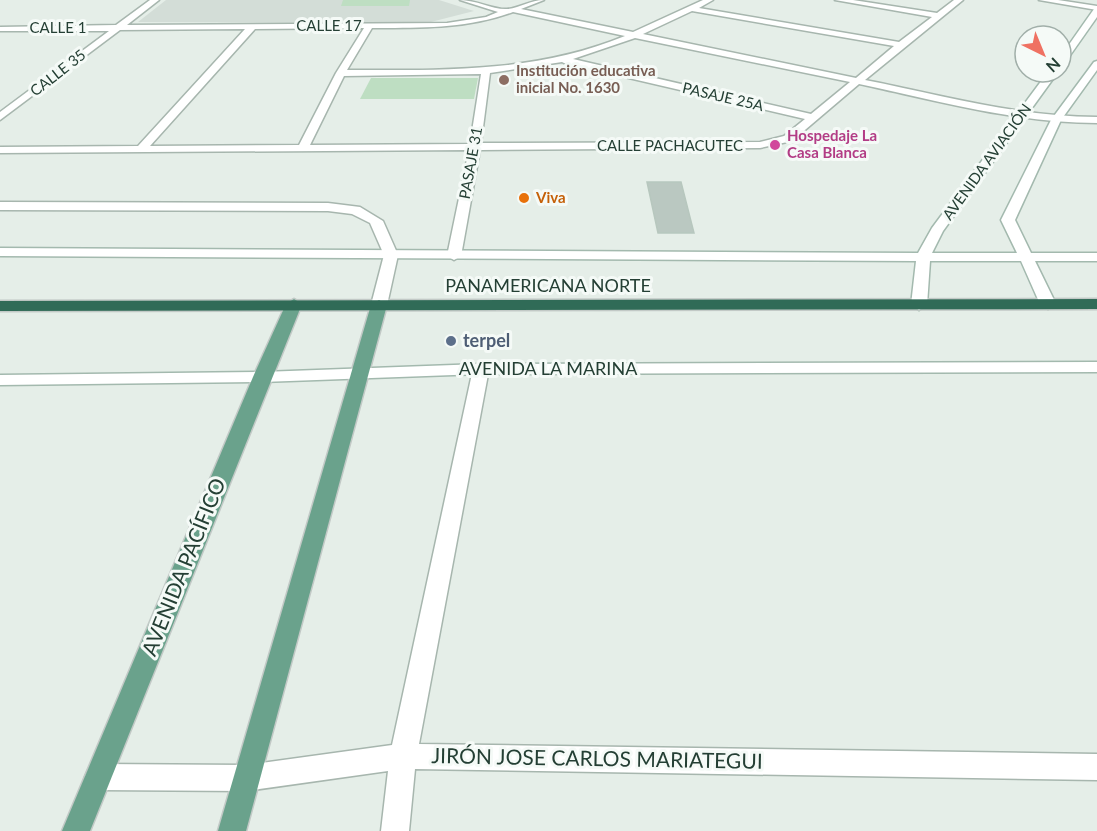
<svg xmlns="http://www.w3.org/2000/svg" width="1097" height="831" font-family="Lato,sans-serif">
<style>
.built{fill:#d3ddd7}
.green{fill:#bedec2}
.building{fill:#bac8c1;stroke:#b7c7be;stroke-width:1.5}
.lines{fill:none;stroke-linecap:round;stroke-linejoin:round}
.lane-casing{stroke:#a7b6ae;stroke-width:3}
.street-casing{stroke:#a7b6ae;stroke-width:3}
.secondary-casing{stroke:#a3b9ae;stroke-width:3}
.primary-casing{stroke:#c2c9c6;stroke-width:3}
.highway-casing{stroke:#c2c9c6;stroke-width:3}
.lane{fill:#fff;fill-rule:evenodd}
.street{fill:#fff;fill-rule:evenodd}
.secondary{fill:#fff;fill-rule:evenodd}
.primary{fill:#6aa28c;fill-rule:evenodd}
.highway{fill:#306b57;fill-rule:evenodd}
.education-dot{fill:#8d6e63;stroke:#f5faf7;stroke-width:2}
.hotel-dot{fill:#d1479c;stroke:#f5faf7;stroke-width:2}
.food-dot{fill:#e8710a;stroke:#f5faf7;stroke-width:2}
.service-dot{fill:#5c6f8a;stroke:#f5faf7;stroke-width:2}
.labels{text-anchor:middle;stroke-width:6;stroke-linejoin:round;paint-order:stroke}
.far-street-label{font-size:15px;fill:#243f34;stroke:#f5faf7}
.far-education-label{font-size:15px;font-weight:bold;fill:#785e54;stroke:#f5faf7;text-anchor:start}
.far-hotel-label{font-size:15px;font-weight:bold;fill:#b23c85;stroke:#f5faf7;text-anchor:start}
.far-food-label{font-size:15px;font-weight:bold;fill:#c56008;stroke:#f5faf7;text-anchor:start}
.street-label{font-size:18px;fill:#243f34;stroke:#f5faf7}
.service-label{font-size:18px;font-weight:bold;fill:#4e5e75;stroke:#f5faf7;text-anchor:start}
.near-street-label{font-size:21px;fill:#243f34;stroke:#f5faf7}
</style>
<rect width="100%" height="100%" fill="#e5eee8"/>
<polygon class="built" points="166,0 439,0 474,11 427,23 138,22"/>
<g class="green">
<polygon points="343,0 410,0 409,6 341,6"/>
<polygon points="371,78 478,78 474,99 360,99"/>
</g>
<polygon class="building" points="647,182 681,182 694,233 658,233"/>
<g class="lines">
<g class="lane-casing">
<polygon id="lane" points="0,202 328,203 360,207 383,221 398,255 387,305 379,310 371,305 384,255 370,223 352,214 328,211 0,210"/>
</g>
<g class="street-casing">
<g id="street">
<path d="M150 0H159L127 25 447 23 486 17 498 12 460 0C476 0 494 10 507 9 520 8 530 0 544 0L521 9 633 32 703 0H713L699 8 899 42 932 17 835 0H853L937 13 954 0H963L865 80C942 95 1018 117 1097 117V123C1017 123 938 101 859 84L792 141 760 148 480 150 461 256 454 260 447 256 469 150 0 153V147L138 146 245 29 120 30 0 120V112L109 31H0V27L116 25ZM692 11 894 46 856 78 643 34ZM513 12 625 36C535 73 443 70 347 70L372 28C420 28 467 29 513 12ZM364 28 336 73 299 145 150 146 255 29ZM635 38 850 82 811 114 573 59ZM562 62 564 63 805 119 784 136 760 142 481 143 490 73ZM481 74 470 144 310 145 344 76Z"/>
<polygon points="1039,0 1058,0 1097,6 1097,10"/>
<polygon points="481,364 489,369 419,744 1097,754 1097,780 415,769 409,831 381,831 388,771 246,791 99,790 89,786 85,777 89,768 99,764 246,765 392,745 473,369"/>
</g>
</g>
<g class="secondary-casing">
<g id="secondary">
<polygon points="1094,9 1097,9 1097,17 1064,64 1061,65 1061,56"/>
<polygon points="1097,61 1097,70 1061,120 1015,220 1031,253 1097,253 1097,261 1035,261 1056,304 1048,309 1040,304 1021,261 930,261 927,305 919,310 911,305 916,261 0,256 0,248 918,253 932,228 1048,72 1058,72 943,231 932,253 1017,253 1001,220 1051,120 1094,62"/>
<polygon points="1097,362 1097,372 481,374 262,382 0,385 0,375 262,372 481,364"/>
</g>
</g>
<g class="primary-casing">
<g id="primary">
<polygon points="294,299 302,304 90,831 62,831 253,377 286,304"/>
<polygon points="379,300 387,305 246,831 218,831 371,305"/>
</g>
</g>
<g class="highway-casing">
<polygon id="highway" points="1097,299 1097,309 0,311 0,301"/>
</g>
<use href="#lane" class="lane"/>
<use href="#street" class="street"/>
<use href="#secondary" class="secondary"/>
<use href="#primary" class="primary"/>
<use href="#highway" class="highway"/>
</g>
<circle class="education-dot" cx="504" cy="80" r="6"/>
<circle class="hotel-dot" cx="775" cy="145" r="6"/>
<circle class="food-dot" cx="524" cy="198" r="6"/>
<circle class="service-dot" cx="451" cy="341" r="6"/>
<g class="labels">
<g class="far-street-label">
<text x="329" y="31">CALLE 17</text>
<text x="58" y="33">CALLE 1</text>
<text transform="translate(58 73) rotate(-38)" y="5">CALLE 35</text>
<text transform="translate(723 97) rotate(13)" y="5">PASAJE 25A</text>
<text x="670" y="151">CALLE PACHACUTEC</text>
<text transform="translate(987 162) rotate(-54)" y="5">AVENIDA AVIACIÓN</text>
<text transform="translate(471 163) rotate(-80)" y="5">PASAJE 31</text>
</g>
<g class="far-education-label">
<text x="516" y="76">Institución educativa<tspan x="516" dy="17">inicial No. 1630</tspan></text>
</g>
<g class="far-hotel-label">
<text x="787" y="141">Hospedaje La<tspan x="787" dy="17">Casa Blanca</tspan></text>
</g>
<g class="far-food-label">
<text x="536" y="203">Viva</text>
</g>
<g class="street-label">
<text x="548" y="292">PANAMERICANA NORTE</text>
<text x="548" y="375">AVENIDA LA MARINA</text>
</g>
<g class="service-label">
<text x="463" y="347">terpel</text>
</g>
<g class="near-street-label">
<text transform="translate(184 567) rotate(-68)" y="7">AVENIDA PACÍFICO</text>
<text transform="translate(597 759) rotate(1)" y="7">JIRÓN JOSE CARLOS MARIATEGUI</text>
</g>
</g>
<g transform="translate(1043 54) rotate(137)"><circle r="28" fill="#f5faf7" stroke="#a1afa9" stroke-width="1.5"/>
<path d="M0-4.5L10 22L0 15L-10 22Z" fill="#ef7162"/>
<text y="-9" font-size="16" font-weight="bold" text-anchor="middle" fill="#243f34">N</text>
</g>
</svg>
